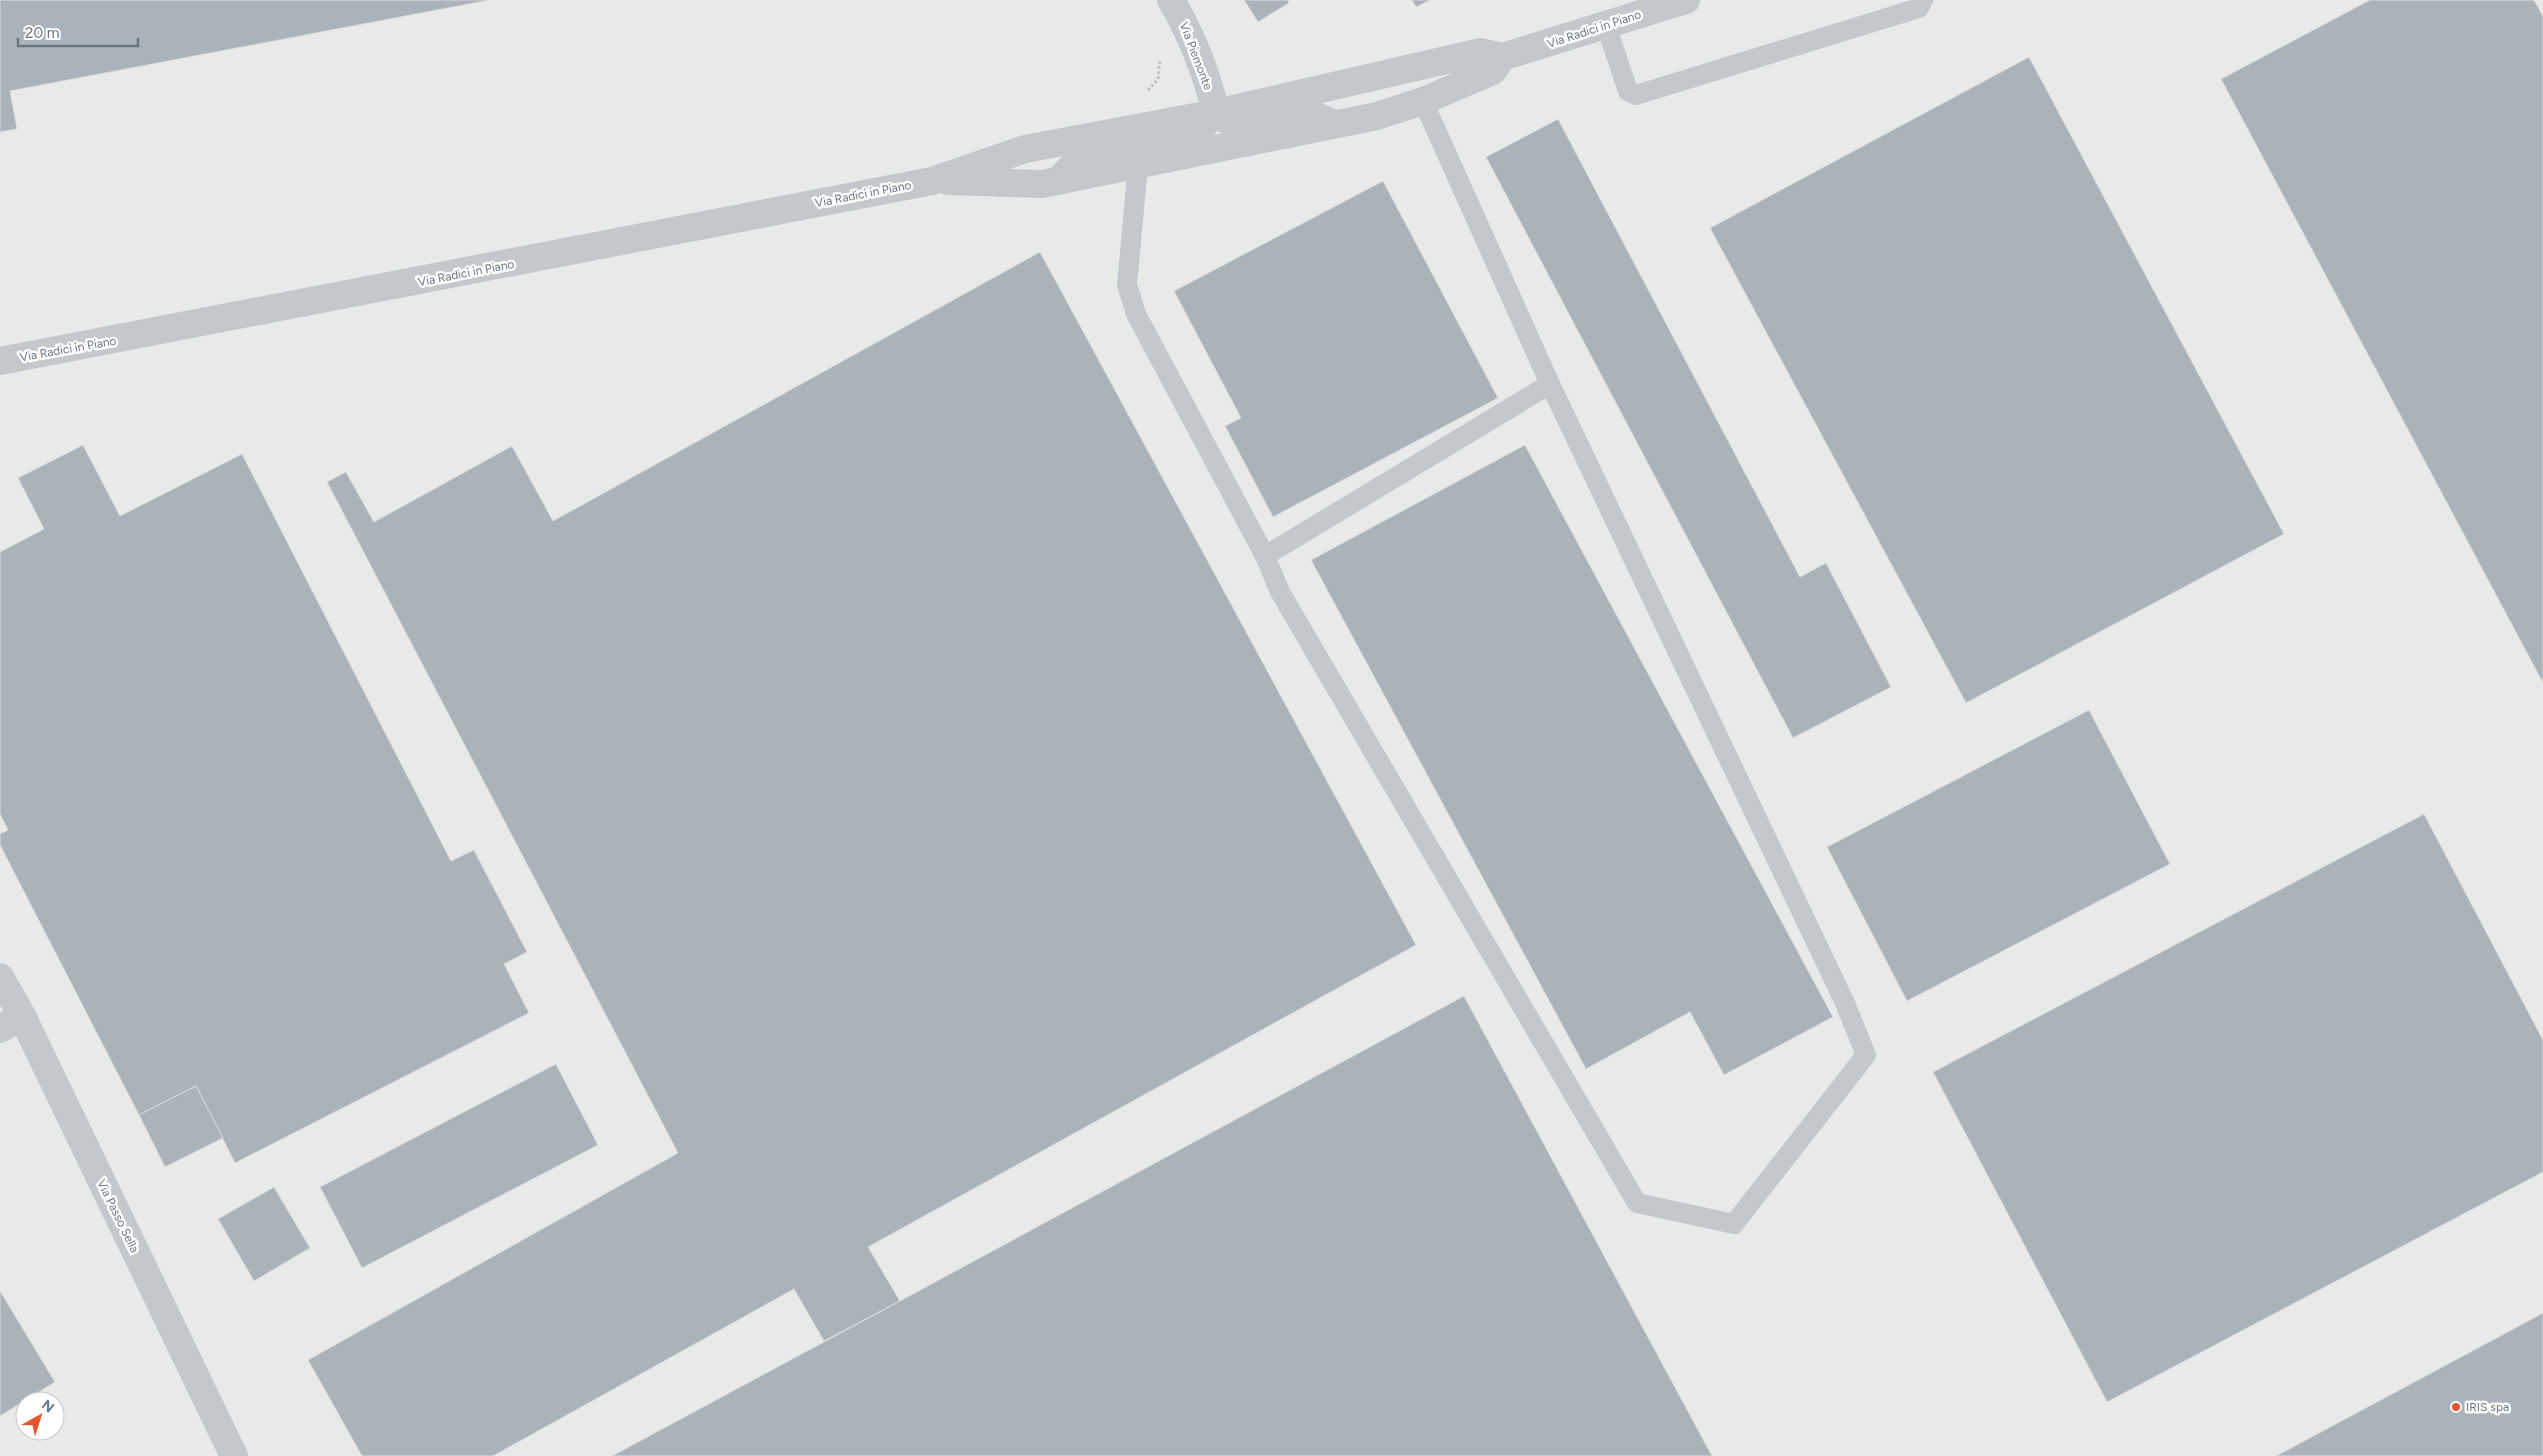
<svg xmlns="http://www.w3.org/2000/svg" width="2543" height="1456" font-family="Figtree,sans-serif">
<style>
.built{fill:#e8e9e9;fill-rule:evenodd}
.building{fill:#aab3b9;stroke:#dcdcda}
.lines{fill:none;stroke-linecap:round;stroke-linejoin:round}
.path{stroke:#bbbfc2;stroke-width:3;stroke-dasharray:2.5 2.5;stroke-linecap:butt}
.service{stroke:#c3c8cc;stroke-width:20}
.minor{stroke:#c3c8cc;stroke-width:28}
.tertiary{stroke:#c3c8cc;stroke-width:28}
.poi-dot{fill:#e4572e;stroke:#fff;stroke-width:2}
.labels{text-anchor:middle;stroke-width:5;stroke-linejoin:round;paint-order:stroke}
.street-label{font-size:12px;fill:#657683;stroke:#fff}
.poi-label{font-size:12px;fill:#657683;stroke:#fff;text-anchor:start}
</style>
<rect width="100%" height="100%" fill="#fafaf8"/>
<path class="built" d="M0 0H2543V1456H0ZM25 1401H55V1431H25Z"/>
<g class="building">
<polygon points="0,0 490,0 10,91 17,129 0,132"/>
<polygon points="1244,0 1288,0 1289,3 1258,22"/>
<polygon points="1412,0 1430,0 1416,7"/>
<polygon points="2370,0 2534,0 2543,16 2543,683 2221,79"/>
<polygon points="2029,57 2284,534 1966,703 1710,228"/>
<polygon points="1558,119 1800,577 1826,563 1891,687 1793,738 1486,157"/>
<polygon points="1383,181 1498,398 1273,517 1225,426 1241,418 1174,291"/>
<polygon points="1040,252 1416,945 868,1247 900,1301 824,1341 794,1289 493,1456 362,1456 308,1360 678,1153 327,482 346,472 374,522 512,446 553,521"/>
<polygon points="83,445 120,516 242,454 451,861 474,850 527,952 504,964 529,1013 235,1163 196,1086 139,1115 0,845 0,834 8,830 0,814 0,552 44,529 18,478"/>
<polygon points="1525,445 1833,1017 1724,1075 1690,1012 1586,1069 1311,560"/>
<polygon points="2089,710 2170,864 1907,1001 1827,847"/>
<polygon points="2424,814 2543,1040 2543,1172 2107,1402 1933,1072"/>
<polygon points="1464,996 1712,1456 612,1456 900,1301"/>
<polygon points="556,1064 598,1145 362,1268 320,1187"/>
<polygon points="196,1086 223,1138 165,1167 139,1115"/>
<polygon points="274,1187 310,1248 254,1281 218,1219"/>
<polygon points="0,1291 55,1382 0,1416"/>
<polygon points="2543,1313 2543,1456 2276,1456 2461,1357"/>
</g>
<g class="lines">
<polyline class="path" points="1148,90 1158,79 1160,60"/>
<g class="service">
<polyline points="1606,25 1628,91 1636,95 1919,8 1923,0"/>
<polyline points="1138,165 1127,285 1136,314 1265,556 1280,592 1637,1203 1734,1224 1866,1055 1845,1003 1550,384 1423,101"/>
<polyline points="1265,556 1550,384"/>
</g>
<g class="minor">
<path d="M1171 0C1191 34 1207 75 1216 113"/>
<polyline points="1216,113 1237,126 1307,112 1335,124"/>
<polyline points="1059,180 1081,157 1193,135 1216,113"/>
<polyline points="0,977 22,1016 234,1456"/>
<polyline points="0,1029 22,1016"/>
</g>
<g class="tertiary">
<polyline points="948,181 1042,184 1377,116 1423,101 1493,71 1502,57"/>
<polyline points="0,361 932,181 1025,149 1216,113 1481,52 1502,57 1686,0"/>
</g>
</g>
<circle class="poi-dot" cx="2456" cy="1407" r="5"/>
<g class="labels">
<g class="street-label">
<text transform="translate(1594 29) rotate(-18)" y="4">Via Radici in Piano</text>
<text transform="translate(1196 56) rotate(69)" y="4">Via Piemonte</text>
<text transform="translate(863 194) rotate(-11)" y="4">Via Radici in Piano</text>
<text transform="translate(466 273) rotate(-11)" y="4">Via Radici in Piano</text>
<text transform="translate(68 349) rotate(-10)" y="4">Via Radici in Piano</text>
<text transform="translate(118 1216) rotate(64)" y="4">Via Passo Sella</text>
</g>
<g class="poi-label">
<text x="2466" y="1411">IRIS spa</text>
</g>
</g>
<g transform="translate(40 1416) rotate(39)"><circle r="24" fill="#ffffff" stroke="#c1c8cd"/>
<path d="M0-4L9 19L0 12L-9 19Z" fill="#e4572e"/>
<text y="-8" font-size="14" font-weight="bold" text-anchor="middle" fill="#657683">N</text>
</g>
<path d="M18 38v8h120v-8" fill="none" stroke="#657683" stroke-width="2.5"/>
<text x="25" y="38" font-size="15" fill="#657683" stroke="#ffffff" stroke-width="4" paint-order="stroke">20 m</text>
</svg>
